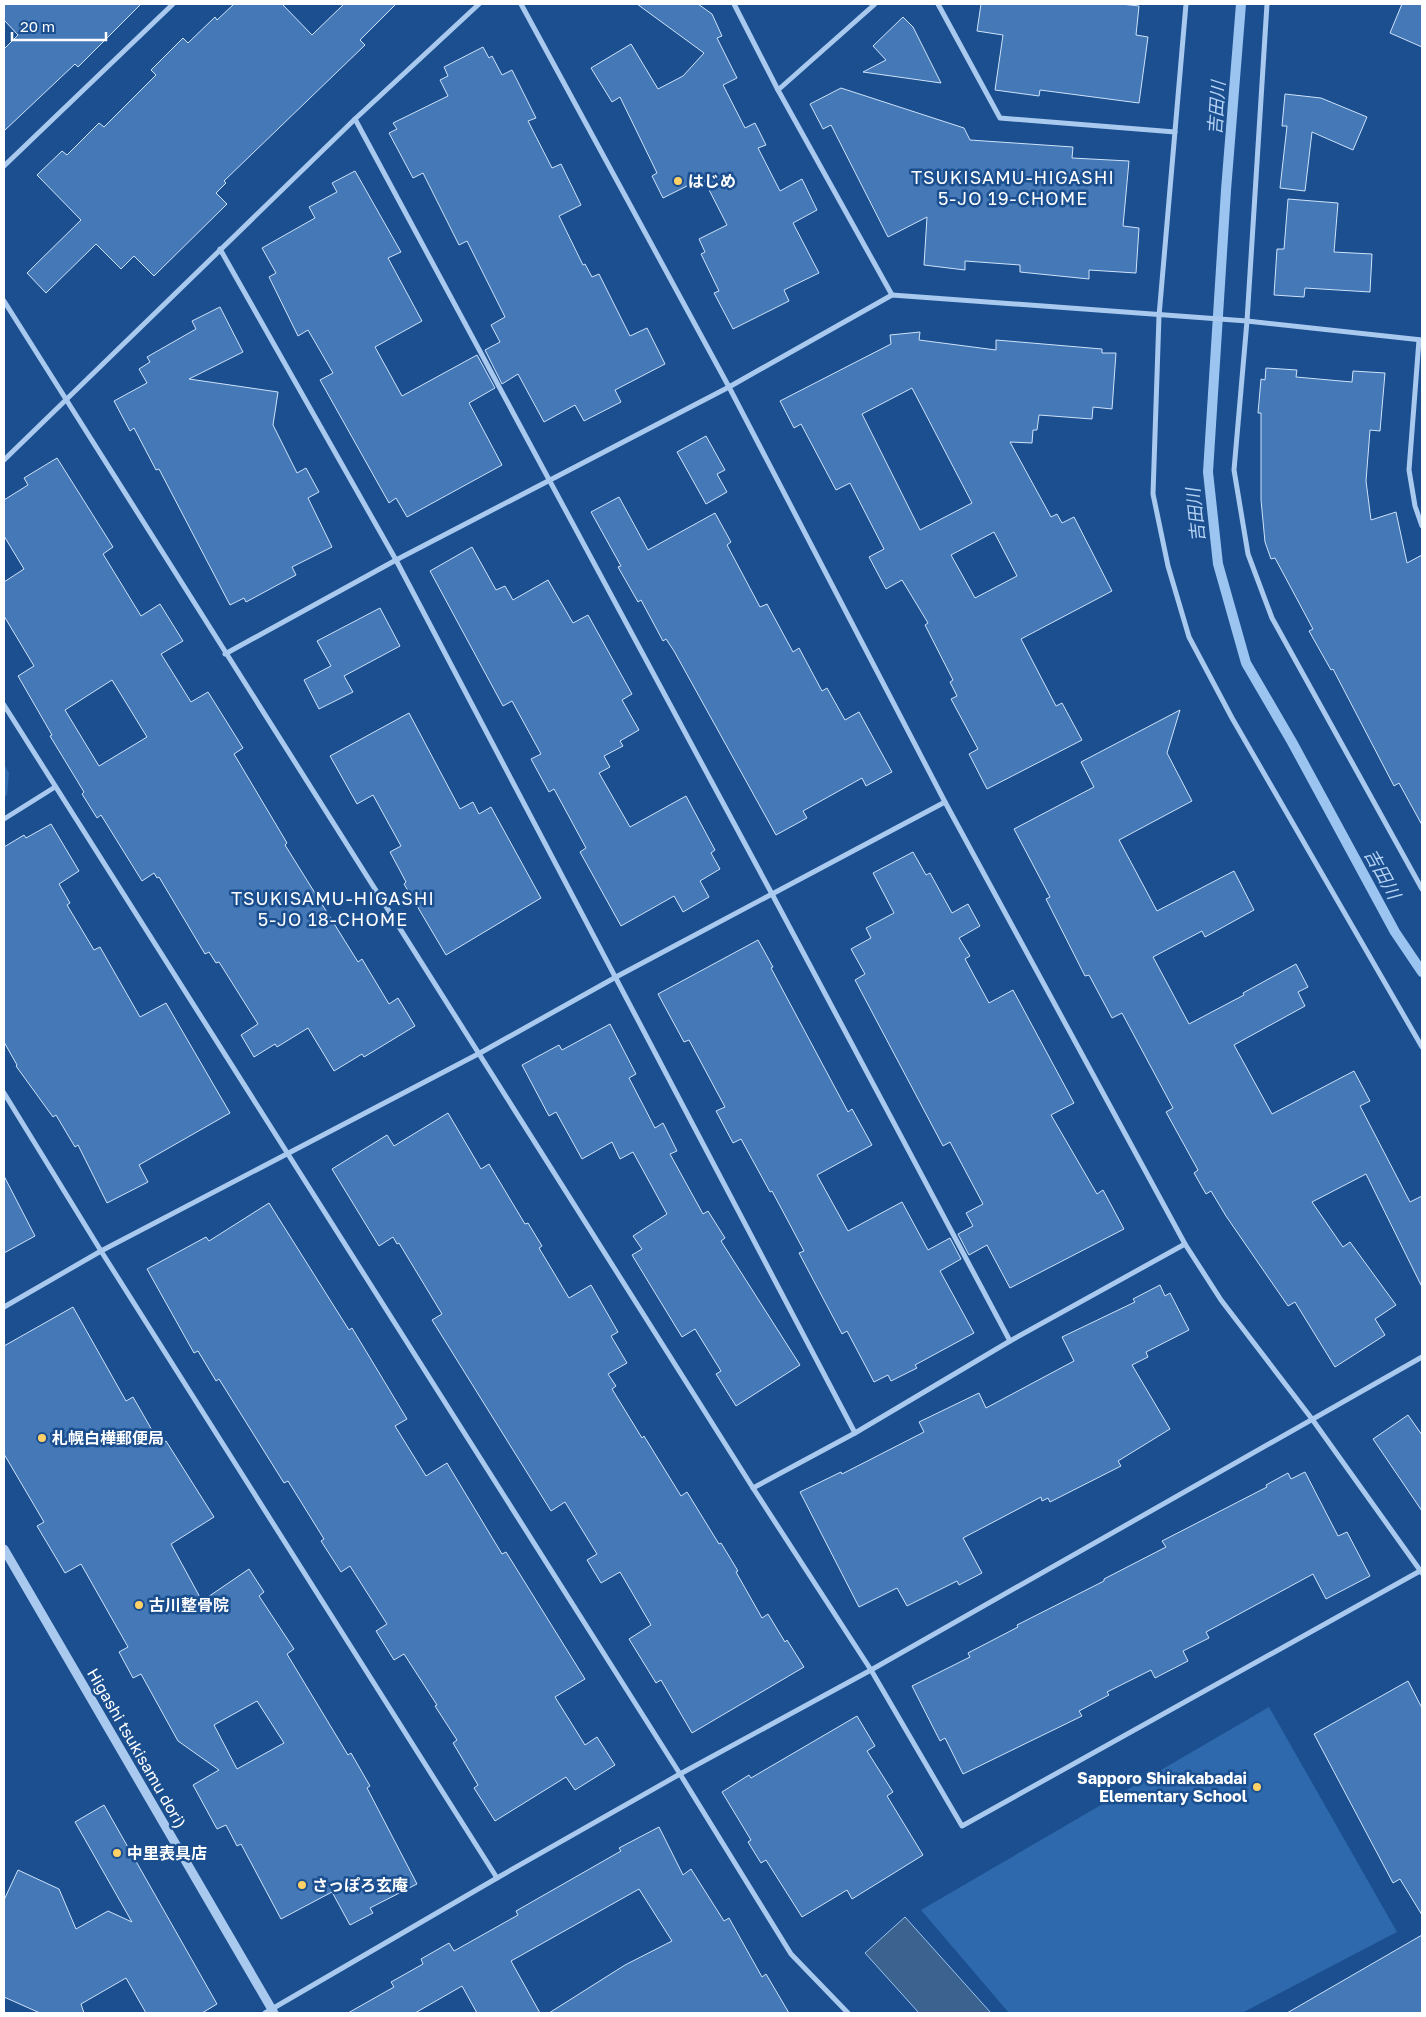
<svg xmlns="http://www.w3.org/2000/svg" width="1426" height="2017" font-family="'Golos Text','Noto Sans JP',sans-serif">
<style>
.green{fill:#2e69ad}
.water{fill:#3c6290;stroke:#9cc4f0}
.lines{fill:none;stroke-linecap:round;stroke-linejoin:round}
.stream{stroke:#9cc4f0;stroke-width:10}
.building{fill:#4478b7;stroke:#cfe3fa;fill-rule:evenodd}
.minor{stroke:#a9c9ee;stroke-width:5}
.tertiary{stroke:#a9c9ee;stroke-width:9}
.poi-dot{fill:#ffd166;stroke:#1b4f8f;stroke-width:2}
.labels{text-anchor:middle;stroke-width:5;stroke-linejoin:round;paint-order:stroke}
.poi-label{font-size:16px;font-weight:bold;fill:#fff;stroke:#1b4f8f;text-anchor:start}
.street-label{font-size:16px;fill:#fff;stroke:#1b4f8f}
.water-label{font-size:18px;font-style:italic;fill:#b5d3f5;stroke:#1b4f8f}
.neighbourhood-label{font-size:18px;letter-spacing:1px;fill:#fff;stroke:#1b4f8f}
</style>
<rect width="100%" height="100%" fill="#1b4f8f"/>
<g class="green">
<polygon points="4,764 9,773 7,795 4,797"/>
<polygon points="1269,1707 1397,1932 1242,2013 1009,2013 921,1910"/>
</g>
<polygon class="water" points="905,1917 991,2013 992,2013 919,2013 865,1953"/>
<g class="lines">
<polyline class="stream" points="1241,4 1226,190 1208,472 1218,564 1246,663 1292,742 1395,932 1422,972"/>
</g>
<g class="building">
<polygon points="4,4 141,4 78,67 75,64 4,131 4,49 18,35 4,20"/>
<polygon points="234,4 282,4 312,35 344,4 396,4 360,40 365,45 224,181 226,183 216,193 227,204 154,276 134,256 121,269 96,244 46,293 27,273 81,220 37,175 62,151 67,155 99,123 104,127 156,75 151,70 183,38 188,43 215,17 217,20"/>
<polygon points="637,4 698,4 712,14 722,36 717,38 737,78 723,85 745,128 755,123 766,145 758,148 780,191 802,179 817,210 793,223 819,273 784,290 789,301 733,329 714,293 719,291 701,254 705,252 699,239 727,225 703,178 663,198 652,176 657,173 620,97 612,102 591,68 631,44 658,89 683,76 704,53"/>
<polygon points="981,4 1121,4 1139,6 1136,35 1148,37 1139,103 1040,90 1039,96 995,90 1003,35 977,31"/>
<polygon points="1402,4 1422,4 1422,47 1390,33"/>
<polygon points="903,17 913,27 941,83 863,72 886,60 873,46"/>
<polygon points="483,47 489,58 492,56 502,75 512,70 536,118 528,121 552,168 561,164 581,205 559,216 583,265 585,264 592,277 599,274 630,336 647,328 665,364 615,390 621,402 584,421 575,405 544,422 518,374 502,384 485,350 500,342 491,325 505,317 467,241 459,245 423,173 413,178 389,133 397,129 393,123 448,96 440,80 448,76 444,67"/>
<polygon points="841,88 964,128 970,140 1073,147 1072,158 1129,161 1123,226 1139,228 1136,273 1089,270 1089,279 1020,272 1020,265 965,261 965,270 924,265 927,217 888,237 831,125 823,129 810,104"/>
<polygon points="1285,94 1321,98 1367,117 1353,150 1312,132 1305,191 1280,188 1287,126 1282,126"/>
<polygon points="355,171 401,252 388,258 422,321 375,347 402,396 477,355 495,388 469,403 502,465 407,517 396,498 389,503 320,380 333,373 308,330 298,336 269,277 276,273 262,248 315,218 309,207 337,192 332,183"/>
<polygon points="1288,199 1338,203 1334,252 1372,254 1370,292 1305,288 1304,297 1274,295 1277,249 1284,249"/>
<polygon points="220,307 243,352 189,379 278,392 273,425 297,473 306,468 319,492 308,498 332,547 292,567 296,575 246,602 244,598 230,605 159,469 156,470 134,428 130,431 114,401 147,383 139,369 150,362 147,357 196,329 192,321"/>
<path d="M920 332 919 340 996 350V340L1102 349V353H1116L1112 409 1093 407 1092 419 1039 415 1037 430H1033L1032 443 1010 442 1051 517 1057 514 1062 523 1074 517 1112 591 1021 639 1056 706 1062 703 1082 740 987 789 969 754 978 749 951 699 957 696 950 682 953 680 925 625 928 623 902 580 886 589 869 557 884 549 850 483 836 490 801 424 794 428 780 401 891 344 890 335ZM912 388 972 503 920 530 862 414ZM994 532 1017 576 975 598 951 555Z"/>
<polygon points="1266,368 1297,370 1296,377 1352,382 1353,371 1385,373 1380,431 1370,430 1366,481 1371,520 1396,512 1407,563 1422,555 1422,825 1399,783 1394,786 1333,669 1331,670 1309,631 1313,629 1275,558 1271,559 1265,542 1261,500 1261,413 1258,413 1261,379 1265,380"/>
<polygon points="706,436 725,470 717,474 727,492 706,504 677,452"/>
<path d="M57 458 113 547 103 554 141 616 160 604 183 641 161 654 191 702 208 692 243 748 234 754 287 843 285 845 358 962 362 959 389 1004 398 998 415 1026 364 1057 362 1054 334 1071 308 1028 277 1047 275 1044 254 1057 241 1035 258 1024 219 962 216 963 209 952 205 954 159 877 157 878 154 873 142 881 101 815 97 818 82 794 84 792 50 736 52 735 18 676 34 666 4 616V582L24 569 4 536V500L28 485 24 478ZM112 680 147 737 99 766 65 710Z"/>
<polygon points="619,497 648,550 715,513 731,542 727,545 760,607 767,604 793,652 799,648 822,691 827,688 845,720 859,712 892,772 866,786 862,778 803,811 807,818 776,835 674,651 666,639 663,641 641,600 638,602 618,567 621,566 591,512"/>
<polygon points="472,547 496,590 505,586 513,600 548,580 573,623 588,615 632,694 622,700 639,730 620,741 623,746 604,756 610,767 599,773 630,827 686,796 715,850 711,853 720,869 700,881 709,897 683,912 674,896 621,926 580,852 586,848 554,789 549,792 531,759 541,754 512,701 503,706 430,571"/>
<polygon points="380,608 400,646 344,676 353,692 319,709 304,680 331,666 317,641"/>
<polygon points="1180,710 1167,753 1192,801 1119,840 1157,911 1234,871 1254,910 1205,937 1202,931 1153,957 1189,1024 1244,995 1243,993 1296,964 1308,987 1298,992 1305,1006 1234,1045 1272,1114 1354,1071 1370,1101 1360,1106 1410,1202 1422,1196 1422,1287 1366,1174 1312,1202 1343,1247 1350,1242 1396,1305 1375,1319 1385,1335 1335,1367 1295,1302 1288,1306 1226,1216 1211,1191 1206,1194 1194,1173 1198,1170 1166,1112 1173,1108 1122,1013 1112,1018 1089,975 1085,976 1046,899 1050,897 1014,829 1094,787 1081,762"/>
<polygon points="409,713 460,809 473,802 479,814 491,807 541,898 446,955 404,884 406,882 390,852 401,846 373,795 357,804 330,756"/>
<polygon points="51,824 79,871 59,884 70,903 67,905 94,950 100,947 140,1017 166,1003 230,1113 139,1165 148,1182 107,1203 78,1145 75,1147 56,1115 53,1117 16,1066 17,1065 4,1042 4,847 24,835 26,838"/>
<polygon points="913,852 926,875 930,873 952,913 968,904 980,926 959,938 970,956 965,959 989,1003 1013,990 1074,1103 1051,1115 1097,1194 1103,1190 1124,1229 1010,1288 987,1245 969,1255 958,1234 973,1226 966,1213 983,1204 950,1142 943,1146 855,980 865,974 851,949 871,938 866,928 894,913 873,873"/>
<polygon points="758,940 773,967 771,968 848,1112 852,1109 872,1145 817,1175 848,1231 902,1202 928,1250 950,1238 961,1259 940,1271 974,1333 915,1365 917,1368 891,1381 888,1375 874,1382 847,1331 842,1334 799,1253 804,1251 772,1191 770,1192 741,1139 733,1143 716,1111 725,1107 689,1040 684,1042 658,994"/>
<polygon points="610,1024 636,1074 629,1078 655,1128 663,1123 677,1151 670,1154 703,1214 708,1211 725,1238 721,1241 800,1365 736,1406 716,1374 721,1371 695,1329 682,1337 632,1255 642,1249 633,1236 667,1214 633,1152 620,1159 612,1142 582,1159 556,1112 549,1116 522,1065 559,1045 562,1050"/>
<polygon points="448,1113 481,1169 489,1164 525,1224 528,1223 542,1246 539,1248 569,1298 591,1285 618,1332 611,1336 627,1363 608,1374 616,1386 612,1389 642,1438 644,1436 681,1496 687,1492 719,1544 721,1543 738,1571 736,1572 762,1618 768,1614 785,1642 787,1640 804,1667 692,1733 661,1680 656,1683 629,1639 651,1625 620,1572 601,1583 587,1560 597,1554 565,1502 551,1511 432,1320 442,1314 399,1243 397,1244 393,1237 379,1246 332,1169 387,1135 394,1146"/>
<polygon points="4,1176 35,1236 4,1253"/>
<polygon points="269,1203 349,1330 352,1328 407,1419 395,1426 426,1476 447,1463 502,1554 506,1552 585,1679 555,1697 585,1745 597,1737 615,1765 575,1790 566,1777 495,1821 474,1788 478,1785 453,1743 457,1740 435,1706 437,1705 404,1654 394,1660 376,1631 387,1624 350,1566 341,1572 321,1541 324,1539 288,1481 284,1483 219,1379 216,1381 198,1351 194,1353 147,1269 206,1237 209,1241"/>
<polygon points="1160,1285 1165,1296 1170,1293 1189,1330 1146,1352 1148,1357 1132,1365 1170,1429 1118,1461 1121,1466 1050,1502 1048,1498 1042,1501 1041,1497 963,1538 982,1573 959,1585 957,1581 907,1606 897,1588 859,1607 800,1492 841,1472 842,1474 924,1432 919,1422 979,1393 986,1408 1074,1361 1062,1337 1135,1302 1133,1299"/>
<path d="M73 1307 126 1401 133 1397 160 1444 166 1441 214 1517 171 1544 202 1601 249 1569 264 1592 259 1596 294 1649 287 1654 348 1755 351 1753 370 1786 367 1788 417 1884 370 1908 373 1913 350 1925 332 1892 281 1919 241 1844 237 1846 226 1825 217 1829 193 1785 219 1770 178 1741 141 1674 133 1678 119 1652 128 1647 81 1564 65 1573 37 1526 44 1522 4 1454V1346ZM257 1701 284 1743 237 1769 214 1725Z"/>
<polygon points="1408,1415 1422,1435 1422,1511 1373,1439"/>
<polygon points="1305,1472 1338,1536 1347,1532 1370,1576 1326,1599 1313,1574 1206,1632 1209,1638 1183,1651 1188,1661 1155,1678 1151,1670 1107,1692 1109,1695 1079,1711 1082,1716 963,1774 945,1738 940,1741 912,1686 970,1657 968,1653 1018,1627 1017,1625 1104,1581 1104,1579 1166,1547 1162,1541 1267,1487 1266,1485 1288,1473 1291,1479"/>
<polygon points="1408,1681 1422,1708 1422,1915 1400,1879 1393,1883 1314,1734"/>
<polygon points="857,1716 875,1746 867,1751 893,1792 887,1796 923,1855 852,1899 847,1890 802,1917 766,1860 761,1863 748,1842 751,1840 722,1792 749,1775 751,1778"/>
<polygon points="104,1805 217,2004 202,2013 146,2013 126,1978 81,2004 84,2013 40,2013 4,1997 4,1900 18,1870 59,1889 76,1929 108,1911 132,1922 75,1822"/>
<polygon points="659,1827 683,1875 691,1869 724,1921 729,1918 762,1977 766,1974 789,2013 549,2013 625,1965 672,1941 639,1889 511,1961 540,2013 477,2013 462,1986 415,2013 348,2013 394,1987 391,1982 423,1964 421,1959 449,1943 454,1951 518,1915 516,1911 621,1851 619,1848"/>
<polygon points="1422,1935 1422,2013 1287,2013"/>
</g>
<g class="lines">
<g class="minor">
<polyline points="521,4 729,387 945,802 1185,1244 1221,1300 1312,1419 1422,1573"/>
<polyline points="734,4 778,90 892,295"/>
<polyline points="938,4 1000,118 1175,132"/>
<polyline points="1186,4 1159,316 1153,494 1168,566 1189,637 1232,718 1422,1047"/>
<polyline points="1267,4 1247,321 1234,470 1248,554 1272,618 1422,889"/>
<polyline points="778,90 875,4"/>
<polyline points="355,119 772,894 1010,1341"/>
<polyline points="4,166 173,4"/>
<polyline points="220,249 396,560 855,1433"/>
<polyline points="4,301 753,1488 871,1670 962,1826 1420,1571"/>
<polyline points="1419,340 1409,470 1415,506 1422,526"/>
<polyline points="4,460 355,119 479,4"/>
<polyline points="225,654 396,560 729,387 892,295 1247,321 1422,340"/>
<polyline points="4,705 680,1774 791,1954 848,2013"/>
<polyline points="4,819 55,787"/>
<polyline points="4,1093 101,1251 497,1878"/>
<polyline points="4,1307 101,1251 480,1053 616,977 945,802"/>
<polyline points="753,1488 855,1433 1010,1341 1185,1244"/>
<polyline points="265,2013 497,1878 680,1774 871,1670 1422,1357"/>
</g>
<polyline class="tertiary" points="4,1549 274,2013"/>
</g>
<g class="poi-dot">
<circle cx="678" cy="181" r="5"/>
<circle cx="42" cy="1438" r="5"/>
<circle cx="139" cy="1605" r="5"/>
<circle cx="1257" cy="1787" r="5"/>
<circle cx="117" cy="1853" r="5"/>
<circle cx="302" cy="1885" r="5"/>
</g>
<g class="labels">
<g class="poi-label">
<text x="688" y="187">はじめ</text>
<text x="52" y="1444">札幌白樺郵便局</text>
<text x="149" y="1611">古川整骨院</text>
<text x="1247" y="1784" text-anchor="end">Sapporo Shirakabadai<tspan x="1247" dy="18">Elementary School</tspan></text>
<text x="127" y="1859">中里表具店</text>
<text x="312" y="1891">さっぽろ玄庵</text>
</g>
<g class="street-label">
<text transform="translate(137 1748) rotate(60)" y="6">Higashi tsukisamu dori)</text>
</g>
<g class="water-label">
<text transform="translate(1217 108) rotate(-86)" y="6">吉田川</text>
<text transform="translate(1196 515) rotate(-96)" y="6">吉田川</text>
<text transform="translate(1382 874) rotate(61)" y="6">吉田川</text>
</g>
<g class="neighbourhood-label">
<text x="1013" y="184">TSUKISAMU-HIGASHI<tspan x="1013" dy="21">5-JO 19-CHOME</tspan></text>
<text x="333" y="905">TSUKISAMU-HIGASHI<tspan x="333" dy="21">5-JO 18-CHOME</tspan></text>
</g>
</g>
<rect width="1426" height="2017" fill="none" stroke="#ffffff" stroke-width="10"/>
<path d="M12 32v8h94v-8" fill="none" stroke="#ffffff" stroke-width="2.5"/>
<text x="20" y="32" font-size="15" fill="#ffffff" stroke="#1b4f8f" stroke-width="4" paint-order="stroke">20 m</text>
</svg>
